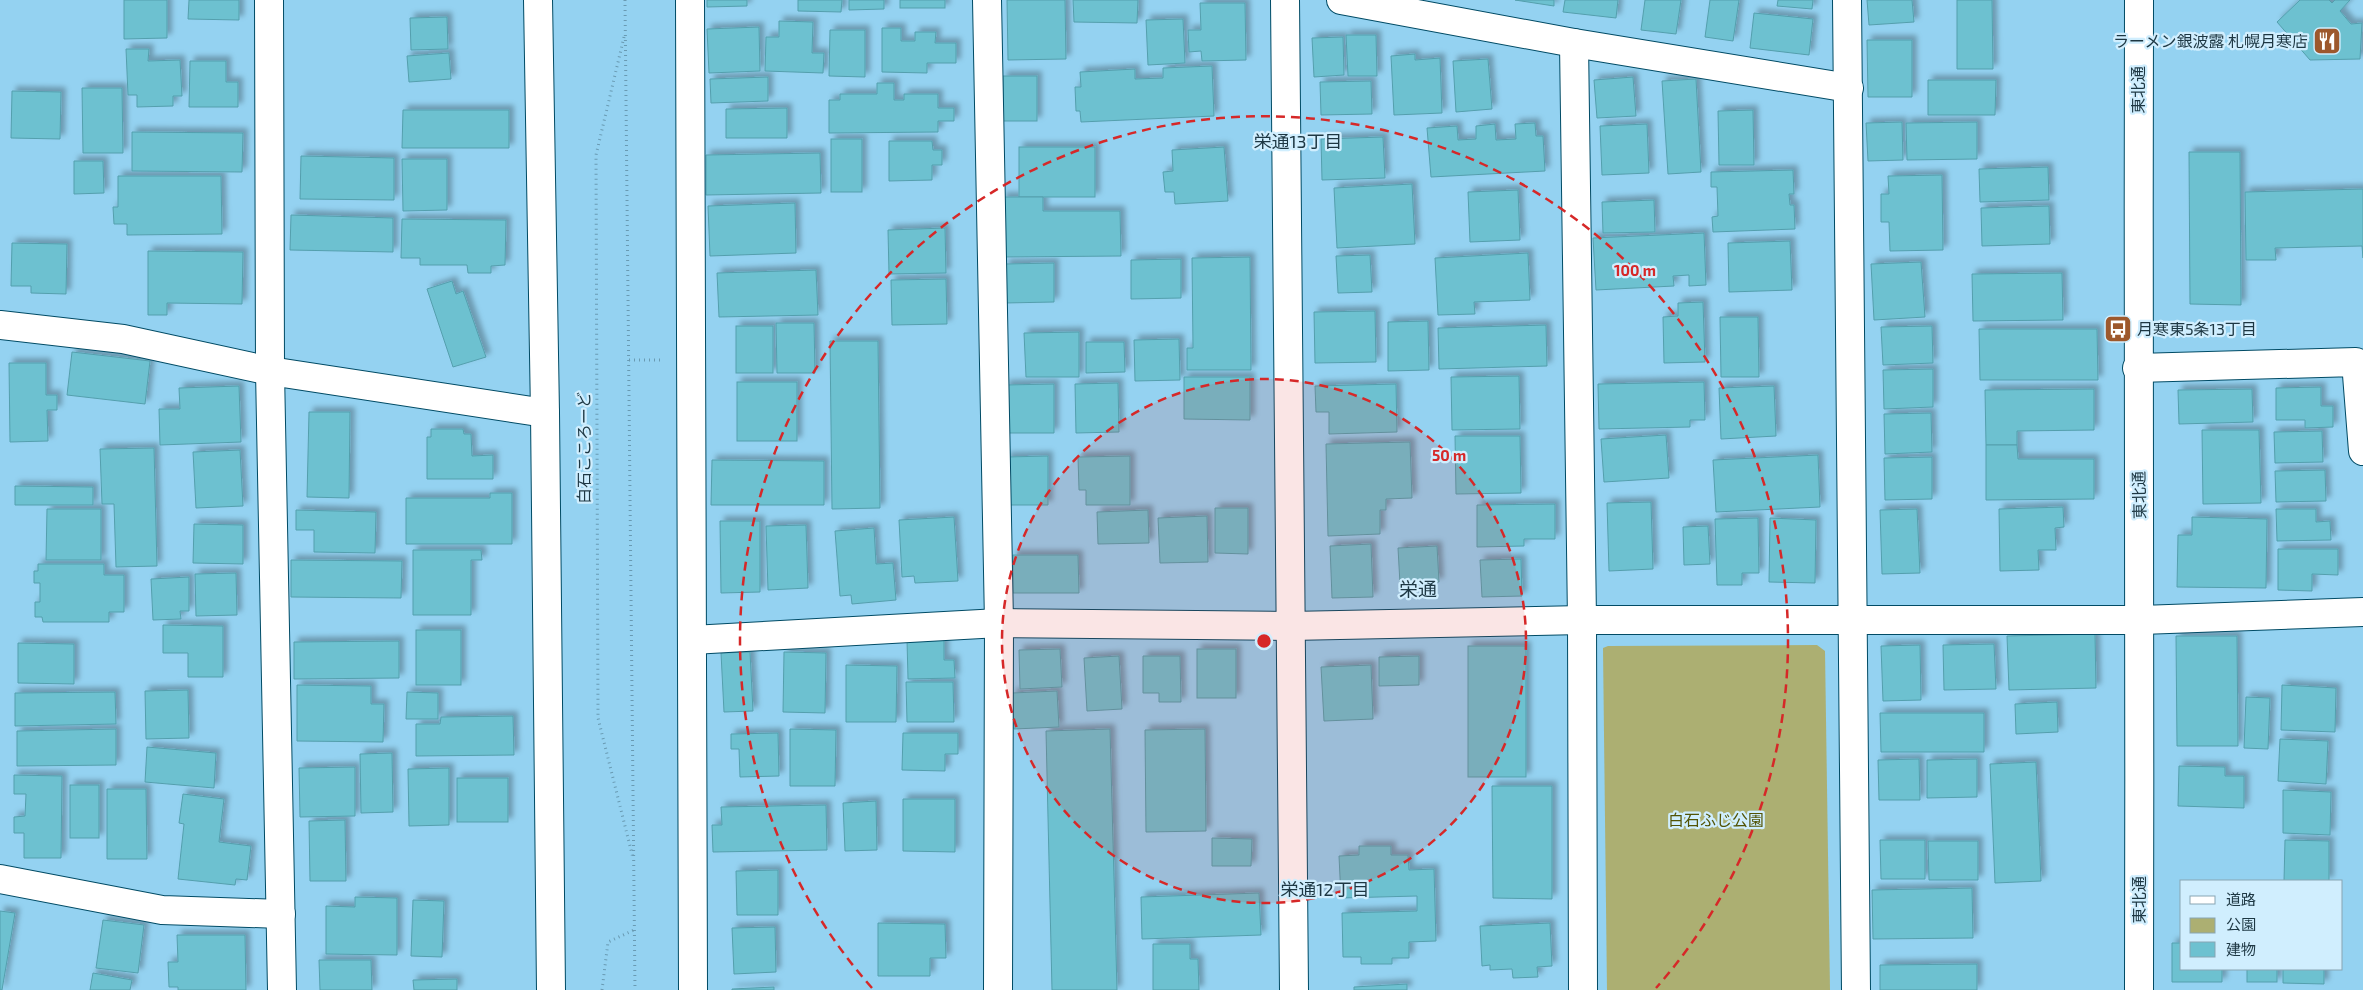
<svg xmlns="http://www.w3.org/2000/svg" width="2363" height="990" font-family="'Exo 2','Noto Sans JP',sans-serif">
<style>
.green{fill:#acaf72}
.building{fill:#6dc1d0;stroke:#549fad;filter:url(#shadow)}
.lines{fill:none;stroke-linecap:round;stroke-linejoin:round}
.minor-casing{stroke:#014b65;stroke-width:30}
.path{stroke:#699ab2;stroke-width:3;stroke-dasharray:1 4;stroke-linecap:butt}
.minor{stroke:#fff;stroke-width:28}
.ring{fill:none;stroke:#d62828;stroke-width:2.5;stroke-dasharray:9 6}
.labels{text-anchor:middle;stroke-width:4.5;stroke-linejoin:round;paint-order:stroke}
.poi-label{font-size:16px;fill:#1d3743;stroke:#d0eefe;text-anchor:end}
.street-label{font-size:16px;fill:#1d3743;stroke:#d0eefe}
.park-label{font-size:16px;fill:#525305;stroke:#d0eefe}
.neighbourhood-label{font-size:18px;fill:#1d3743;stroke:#d0eefe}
.quarter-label{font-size:19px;fill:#1d3743;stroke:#d0eefe}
.centre{fill:#d62828;stroke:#d0eefe;stroke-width:2.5}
.ring-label{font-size:15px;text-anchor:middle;font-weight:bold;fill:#d62828;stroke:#d0eefe;stroke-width:4.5;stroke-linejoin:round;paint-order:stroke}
</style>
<defs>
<filter id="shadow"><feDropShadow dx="4.5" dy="-4.5" stdDeviation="2.5" flood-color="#0004"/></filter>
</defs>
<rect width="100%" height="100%" fill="#94d2f1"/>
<polygon class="green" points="1817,645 1825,651 1830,990 1607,990 1603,648 1608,646"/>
<g class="building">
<polygon points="124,0 167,0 167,38 124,39"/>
<polygon points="189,0 239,0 239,20 188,19"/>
<polygon points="707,0 747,0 747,6 707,7"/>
<polygon points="798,0 842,0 841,12 798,11"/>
<polygon points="849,0 884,0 884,9 849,10"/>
<rect x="900" y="0" width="45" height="8"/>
<polygon points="1007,0 1065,0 1066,59 1008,60"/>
<polygon points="1073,0 1138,0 1137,23 1074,22"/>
<polygon points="1515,0 1554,0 1554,6"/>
<polygon points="1565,0 1618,0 1616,18 1563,12"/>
<polygon points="1645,0 1681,0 1676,34 1641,30"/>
<polygon points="1710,0 1739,0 1733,41 1705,37"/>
<polygon points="1778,0 1813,0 1812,9 1777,6"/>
<polygon points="1867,0 1912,0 1914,22 1869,25"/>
<polygon points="1957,0 1992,0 1993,69 1957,69"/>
<polygon points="2300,0 2329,0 2332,3 2335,0 2350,0 2340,11 2351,24 2362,23 2360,59 2310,60 2277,22"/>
<polygon points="1200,3 1245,3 1246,60 1202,61 1201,51 1189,52 1188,30 1201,30"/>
<polygon points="1754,13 1813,19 1809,55 1750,48"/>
<polygon points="447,17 448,49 411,50 410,18"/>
<polygon points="1183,19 1185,63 1148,65 1146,20"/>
<polygon points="779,21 813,22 812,53 824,53 823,73 765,71 766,37 779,37"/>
<polygon points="759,27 760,71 709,73 707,29"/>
<polygon points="882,28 901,28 901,41 915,41 915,32 936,32 935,43 956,43 956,63 927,63 927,73 882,72"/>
<polygon points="830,30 865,30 865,77 829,76"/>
<polygon points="1346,35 1376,35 1377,76 1348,76"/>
<polygon points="1343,37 1344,75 1314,77 1312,38"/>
<polygon points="1867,40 1912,40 1912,97 1868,97"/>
<polygon points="126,49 149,49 148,61 180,60 182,96 173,96 173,106 137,107 137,95 128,95"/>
<polygon points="449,53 451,79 409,82 407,56"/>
<polygon points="1415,54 1415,60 1440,58 1442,113 1394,115 1391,56"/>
<polygon points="1488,59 1492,109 1456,112 1453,61"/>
<polygon points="190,61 226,61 226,82 238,82 238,107 189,107"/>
<polygon points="1212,66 1214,116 1081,122 1080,111 1076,111 1075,87 1081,87 1080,72 1135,69 1135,79 1163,78 1163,68"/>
<rect x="1003" y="76" width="34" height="45"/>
<polygon points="768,77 768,101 711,103 710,79"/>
<polygon points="1633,77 1636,116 1597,118 1594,80"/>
<polygon points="1696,79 1701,172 1668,174 1662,81"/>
<polygon points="1928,80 1996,80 1995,115 1928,115"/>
<polygon points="1371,81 1372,114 1321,115 1320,82"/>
<polygon points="877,83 894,83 894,100 904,100 904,94 938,94 938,108 954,108 954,121 938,121 938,132 829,133 829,100 840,100 840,94 877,94"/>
<polygon points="82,88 122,88 123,153 83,153"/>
<polygon points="12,91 61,92 60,139 11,138"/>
<polygon points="787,108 787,138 726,138 726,109"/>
<polygon points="403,110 509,110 509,148 402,148"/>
<polygon points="1753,110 1754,165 1719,165 1718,111"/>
<polygon points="1902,122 1903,160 1868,161 1866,123"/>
<polygon points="1977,122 1977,159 1907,160 1906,123"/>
<polygon points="1535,123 1536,136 1543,136 1545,171 1431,177 1427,128 1457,126 1458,140 1476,139 1476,126 1495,124 1496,140 1516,139 1515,124"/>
<polygon points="1647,124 1649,173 1602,175 1600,126"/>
<polygon points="132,132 243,133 242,172 132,171"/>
<polygon points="1383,137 1385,178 1322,180 1321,139"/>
<rect x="831" y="139" width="31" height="53"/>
<polygon points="889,141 932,141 933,150 942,150 942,165 932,165 932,180 889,181"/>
<rect x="1019" y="147" width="76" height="50"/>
<polygon points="1224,147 1228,201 1175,204 1174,192 1165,192 1163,172 1173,171 1172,150"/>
<polygon points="2189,152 2240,152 2241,305 2190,304"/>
<polygon points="820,153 821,193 706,195 706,155"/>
<polygon points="301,156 394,158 394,200 300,199"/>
<polygon points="402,159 447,159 447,210 403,211"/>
<polygon points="74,161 103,161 104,193 74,194"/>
<polygon points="2048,167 2049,200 1980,202 1979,169"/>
<polygon points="1793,170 1794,194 1789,194 1790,205 1794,205 1795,229 1713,232 1712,217 1718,216 1717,187 1711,187 1711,172"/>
<polygon points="1942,175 1943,250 1890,251 1889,222 1881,222 1881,194 1889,194 1888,176"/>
<polygon points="118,176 221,176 222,234 127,235 127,224 114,224 113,207 118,207"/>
<polygon points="1412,184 1415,244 1337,248 1334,188"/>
<polygon points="2363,189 2363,258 2362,246 2275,248 2276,260 2246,260 2245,192"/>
<polygon points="1518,190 1520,240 1470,242 1468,192"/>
<polygon points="1002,197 1043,197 1043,211 1120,211 1121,256 1002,257"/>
<polygon points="1654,200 1655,232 1603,233 1602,202"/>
<polygon points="795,203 796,253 710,256 708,206"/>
<polygon points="2049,206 2050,244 1982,246 1981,208"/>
<polygon points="291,215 393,218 393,252 290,250"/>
<polygon points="402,219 506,220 505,265 491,266 491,273 468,273 467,265 420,265 420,258 401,258"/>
<polygon points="945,228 946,273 889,274 888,230"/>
<polygon points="1704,233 1706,285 1689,286 1689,275 1673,276 1674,286 1596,290 1593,238"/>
<polygon points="1790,241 1792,290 1729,292 1728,243"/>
<polygon points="12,243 67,244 66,294 31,293 31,286 11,286"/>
<polygon points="148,251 243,252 242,304 167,303 167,315 148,315"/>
<polygon points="1528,253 1530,300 1474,302 1475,314 1438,315 1435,258"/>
<polygon points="1370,255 1372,292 1338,293 1336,256"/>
<polygon points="1250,257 1251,370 1187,370 1187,348 1193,348 1192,258"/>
<polygon points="1181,259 1181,298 1131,299 1131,260"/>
<polygon points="1921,262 1925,317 1874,320 1871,264"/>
<polygon points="1054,263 1054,302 1005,303 1005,264"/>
<polygon points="816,270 818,315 719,317 717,273"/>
<polygon points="2062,273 2063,320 1973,321 1972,274"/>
<polygon points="946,279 947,324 892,325 891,280"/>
<polygon points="452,281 456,294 463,291 486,357 453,367 427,289"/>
<polygon points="1703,302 1705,362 1664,363 1663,317 1678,316 1678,303"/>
<polygon points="1375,311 1376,362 1315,363 1314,312"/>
<polygon points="1720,317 1758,317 1759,377 1721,377"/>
<polygon points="1428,321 1429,370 1388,371 1388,322"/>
<polygon points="776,323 814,323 815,373 777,373"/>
<polygon points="1546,325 1547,366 1439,369 1438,328"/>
<rect x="736" y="326" width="37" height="47"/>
<polygon points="1932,326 1933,363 1883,365 1881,327"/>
<polygon points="1979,329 2097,329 2098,380 1980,380"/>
<polygon points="1079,332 1079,377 1026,377 1024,333"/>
<polygon points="1179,339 1180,380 1135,381 1134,340"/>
<polygon points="830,341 878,341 880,508 832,509"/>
<polygon points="1086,342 1124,342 1125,372 1086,373"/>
<polygon points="72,352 150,361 145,404 67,395"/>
<polygon points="9,363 46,363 46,395 57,395 57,410 47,410 48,441 10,442"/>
<polygon points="1933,369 1933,407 1884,409 1883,370"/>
<polygon points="1519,376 1520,429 1452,430 1451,377"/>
<polygon points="1184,377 1250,377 1250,420 1184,419"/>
<rect x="737" y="382" width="60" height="59"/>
<polygon points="1704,382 1705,420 1690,420 1690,427 1599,429 1598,384"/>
<polygon points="1118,383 1119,432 1076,433 1075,384"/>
<polygon points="1054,384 1054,433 1006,433 1005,385"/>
<polygon points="1396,384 1397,432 1329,434 1329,412 1316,412 1315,386"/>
<polygon points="239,386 241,442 160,445 159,409 180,409 179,388"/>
<polygon points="1774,386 1776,436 1721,439 1719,388"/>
<polygon points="2321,387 2321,406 2333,406 2333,427 2305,428 2305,420 2276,420 2276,388"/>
<polygon points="2094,389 2094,430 2017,431 2017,445 1986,445 1985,390"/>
<polygon points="2252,389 2253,422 2179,424 2178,390"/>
<polygon points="309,412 350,412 349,498 307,497"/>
<polygon points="1931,413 1932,452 1885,454 1884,414"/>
<polygon points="431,429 463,429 464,434 471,434 472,456 493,455 493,479 427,479 427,437 431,437"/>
<polygon points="2202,430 2259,430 2261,503 2203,504"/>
<polygon points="2322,431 2323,462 2275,463 2274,432"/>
<polygon points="1666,435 1669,478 1604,482 1601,439"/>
<polygon points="1455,436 1520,436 1521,493 1456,494"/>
<polygon points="1410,442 1412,498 1386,499 1386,510 1380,510 1380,534 1328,536 1326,444"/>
<polygon points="1986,445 2017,445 2018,459 2094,459 2094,499 1986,500"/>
<polygon points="154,448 157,566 116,567 114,504 102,504 100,449"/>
<polygon points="240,450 243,506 196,508 193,452"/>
<polygon points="1818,455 1820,507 1716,512 1713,460"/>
<polygon points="1048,456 1048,505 1007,505 1006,457"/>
<polygon points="1130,456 1130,505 1086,505 1086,490 1079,490 1078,457"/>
<polygon points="1932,457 1932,499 1885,500 1884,458"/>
<polygon points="712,460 824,461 824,505 711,505"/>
<polygon points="2325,470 2326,501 2276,502 2275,471"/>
<polygon points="15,486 93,487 93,505 15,505"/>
<polygon points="490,493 512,493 512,544 406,544 406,498 490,498"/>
<polygon points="1651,502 1653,569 1609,571 1607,503"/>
<polygon points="1555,504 1555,539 1524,539 1524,546 1477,547 1477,505"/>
<polygon points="2063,507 2064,527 2055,528 2056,550 2038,550 2039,570 2000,571 1999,509"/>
<polygon points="1215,508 1248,508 1248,554 1215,553"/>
<polygon points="47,509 101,509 101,560 46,560"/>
<polygon points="1917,509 1920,573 1882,574 1880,510"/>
<polygon points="2276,509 2316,509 2316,522 2330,521 2331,540 2277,541"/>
<polygon points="296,510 376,512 375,553 314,552 314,530 296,530"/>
<polygon points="1148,510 1149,543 1098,544 1097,512"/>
<polygon points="1207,516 1208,562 1160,563 1158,518"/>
<polygon points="954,517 958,581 915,583 914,576 902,577 899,520"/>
<polygon points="2192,517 2267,519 2266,588 2177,587 2178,535 2192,535"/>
<polygon points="1758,518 1759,573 1742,573 1742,585 1717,585 1715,519"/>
<polygon points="1770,518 1816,520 1815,583 1769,582"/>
<polygon points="720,521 760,521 760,592 721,593"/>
<polygon points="194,524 243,525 243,564 193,563"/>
<polygon points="806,525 808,588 768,590 766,526"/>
<polygon points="1708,526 1710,564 1684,565 1683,527"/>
<polygon points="874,528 876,564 893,563 896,600 852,604 851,595 840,596 835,531"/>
<polygon points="1371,544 1373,597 1332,598 1330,546"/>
<polygon points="1437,546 1439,582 1400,584 1398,548"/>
<polygon points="2278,549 2338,549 2338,575 2312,574 2312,591 2278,590"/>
<polygon points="413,550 481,550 482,560 471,560 471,615 413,615"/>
<polygon points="1013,555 1078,555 1079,593 1013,593"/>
<polygon points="1521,559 1522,596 1482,597 1480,560"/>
<polygon points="291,560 402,561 401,598 291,597"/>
<polygon points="38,564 104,564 104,575 124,575 124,612 109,612 109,622 43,622 42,617 35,617 35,602 40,602 40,583 34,583 34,571 38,571"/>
<polygon points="236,573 237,615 196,616 195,574"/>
<polygon points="189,577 189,611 180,611 181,619 153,620 151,579"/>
<polygon points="163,625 223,626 223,677 188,677 188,653 163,653"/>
<rect x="416" y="630" width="45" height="55"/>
<polygon points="2095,634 2096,688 2009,690 2007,636"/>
<polygon points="2176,636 2237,636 2238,746 2177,746"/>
<polygon points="907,640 944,640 944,660 954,660 955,678 908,679"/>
<polygon points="399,641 399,678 294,679 294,642"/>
<polygon points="18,643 74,644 74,684 18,683"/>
<polygon points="1994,644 1996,689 1944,690 1943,645"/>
<polygon points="1920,645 1921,700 1883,701 1881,646"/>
<rect x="1468" y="646" width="58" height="131"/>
<polygon points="1060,649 1062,687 1020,689 1019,650"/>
<rect x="1197" y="649" width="39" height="49"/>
<polygon points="750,652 753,711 724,712 721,653"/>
<polygon points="784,652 826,653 825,713 783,712"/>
<polygon points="1119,656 1122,709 1087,711 1084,658"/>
<polygon points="1143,656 1180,656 1181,702 1159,702 1159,693 1143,693"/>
<polygon points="1419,656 1419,685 1379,686 1379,657"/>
<polygon points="846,665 897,666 896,722 846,722"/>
<polygon points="1371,665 1373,719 1324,721 1321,667"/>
<polygon points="906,682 953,682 954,722 907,722"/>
<polygon points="297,685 371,686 371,704 384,704 383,742 297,741"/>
<polygon points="2282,685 2336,688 2335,732 2281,730"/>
<polygon points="188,690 189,738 146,739 145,691"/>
<polygon points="1057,691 1059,727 1014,729 1012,693"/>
<polygon points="115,692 116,724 15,726 15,693"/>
<polygon points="407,692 438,693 438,719 406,719"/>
<polygon points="2246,697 2270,698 2268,749 2244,748"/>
<polygon points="2057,702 2058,732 2016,734 2015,704"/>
<polygon points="1880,713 1984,713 1984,752 1881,752"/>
<polygon points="513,716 514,755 416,756 416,724 440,724 441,717"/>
<polygon points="116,729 116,765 17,766 17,731"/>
<polygon points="790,729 836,730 835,786 790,786"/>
<polygon points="1110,729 1117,990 1052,990 1046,731"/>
<polygon points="1205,729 1206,831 1146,832 1145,730"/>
<polygon points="778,733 779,776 740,777 739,749 731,749 731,734"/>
<polygon points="903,733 958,733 958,754 945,754 945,771 902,770"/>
<polygon points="2280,739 2328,741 2326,784 2278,781"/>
<polygon points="147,747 216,753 214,788 145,782"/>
<polygon points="392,753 393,812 361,813 360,754"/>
<polygon points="1919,759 1920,800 1879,800 1878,760"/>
<polygon points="1977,759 1977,797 1927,798 1927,760"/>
<polygon points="2036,762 2041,881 1995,883 1990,764"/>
<polygon points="2179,766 2225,767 2225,776 2244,776 2244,808 2178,806"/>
<polygon points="355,767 355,816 300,817 299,768"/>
<polygon points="449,768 449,825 409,826 408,769"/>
<polygon points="14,775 62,776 61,858 24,858 24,833 14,833 14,817 25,816 26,794 14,794"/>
<rect x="457" y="778" width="51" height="44"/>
<rect x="70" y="785" width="29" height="53"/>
<polygon points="1492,786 1552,786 1552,899 1493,898"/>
<polygon points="107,789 146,789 147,859 107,859"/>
<polygon points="2283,790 2331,792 2330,835 2283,833"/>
<polygon points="183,794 224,799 219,842 251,846 247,880 236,879 235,885 178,879 184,824 179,823"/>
<polygon points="903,799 955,799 955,852 903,851"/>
<polygon points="876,801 877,850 845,851 843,803"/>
<polygon points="826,805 827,850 713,852 712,825 722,825 721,807"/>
<polygon points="345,820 346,881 310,881 309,821"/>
<polygon points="1212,838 1252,839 1251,866 1212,866"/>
<polygon points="1880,840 1925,840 1925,879 1881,879"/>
<polygon points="2285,840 2329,841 2329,881 2284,881"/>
<polygon points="1928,841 1978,841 1978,880 1929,880"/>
<polygon points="1359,846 1391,846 1391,855 1408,855 1409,870 1434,869 1436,941 1409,942 1409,958 1392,958 1392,964 1361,964 1361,957 1343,957 1342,913 1417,911 1417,896 1341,898 1339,856 1359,855"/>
<polygon points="778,870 778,915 737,915 736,871"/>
<polygon points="1972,888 1973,938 1873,939 1872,890"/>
<polygon points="1259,893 1261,935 1142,939 1141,897"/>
<polygon points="355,897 397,898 397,955 326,954 326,906 355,907"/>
<polygon points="413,900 444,901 442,957 411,956"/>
<polygon points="0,911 15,913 2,990 0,990"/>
<polygon points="103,920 144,925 138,973 96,968"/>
<polygon points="878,923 945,924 946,958 930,958 930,976 878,976"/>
<polygon points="1550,923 1552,966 1537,967 1538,977 1513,978 1512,969 1490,970 1490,965 1482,966 1480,926"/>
<polygon points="775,927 776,972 734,974 732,928"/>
<polygon points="177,935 245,935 246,990 178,990 178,987 169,987 168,962 178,962"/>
<polygon points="2172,943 2182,943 2182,969 2222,969 2222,982 2172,982"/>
<polygon points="1153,944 1190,944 1190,959 1198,959 1199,990 1153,990"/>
<polygon points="319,960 371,960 372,990 320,990"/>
<polygon points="1977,964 1977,990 1880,990 1880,965"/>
<rect x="2247" y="969" width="30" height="13"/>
<polygon points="2283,969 2324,969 2324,984 2283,983"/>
<polygon points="93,973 132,980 130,990 90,990"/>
<polygon points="457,979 457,990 414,990 413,980"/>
<polygon points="1407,984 1407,990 1354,990 1354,987"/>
<polygon points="774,987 774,990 732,990 732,989"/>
</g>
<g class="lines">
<g class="minor-casing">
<g id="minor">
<polyline points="269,0 270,371 282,990"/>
<polyline points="538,0 545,413 551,990"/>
<polyline points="690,0 693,990"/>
<polyline points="987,0 999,623 998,990"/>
<polyline points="1285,0 1294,990"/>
<polyline points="1341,0 1574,43 1849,88"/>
<polyline points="1847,0 1856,990"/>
<path d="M2139 0C2138 330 2140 660 2139 990"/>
<polyline points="1574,43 1582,620 1583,990"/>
<polyline points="0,325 123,339 270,371 545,413"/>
<polyline points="2137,368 2356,362 2363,451"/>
<polyline points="692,640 999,623 1290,626 1582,620 2141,620 2363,612"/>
<polyline points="0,879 162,910 281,914"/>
</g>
</g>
<g class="path">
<polyline points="625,0 635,990"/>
<polyline points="624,37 596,155 598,718 633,858"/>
<polyline points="629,360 660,360"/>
<polyline points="602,990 608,942 634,930"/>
</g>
<use href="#minor" class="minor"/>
</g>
<circle cx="1264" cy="641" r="262" fill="#d62828" fill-opacity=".12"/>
<g class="ring">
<circle cx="1264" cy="641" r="262"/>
<path d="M872 988A524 524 0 1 1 1656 988"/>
</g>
<defs>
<g id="restaurant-square" transform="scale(1.4375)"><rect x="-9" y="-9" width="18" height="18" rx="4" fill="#9d582c" stroke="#d0eefe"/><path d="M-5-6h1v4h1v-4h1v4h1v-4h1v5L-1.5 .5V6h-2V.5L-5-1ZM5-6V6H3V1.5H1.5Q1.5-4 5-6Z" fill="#fff"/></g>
<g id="bus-square" transform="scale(1.4375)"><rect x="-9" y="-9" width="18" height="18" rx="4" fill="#9d582c" stroke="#d0eefe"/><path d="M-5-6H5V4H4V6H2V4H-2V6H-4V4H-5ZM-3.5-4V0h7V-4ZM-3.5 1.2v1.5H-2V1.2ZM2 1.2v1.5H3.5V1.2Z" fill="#fff"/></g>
</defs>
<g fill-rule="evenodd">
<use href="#restaurant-square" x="2327" y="41"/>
<use href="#bus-square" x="2118" y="329"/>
</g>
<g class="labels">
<g class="poi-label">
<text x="2308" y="47">ラーメン銀波露 札幌月寒店</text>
<text x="2137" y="335" text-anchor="start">月寒東5条13丁目</text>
</g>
<g class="street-label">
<text transform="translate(2138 90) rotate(-90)" y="6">東北通</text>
<text transform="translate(584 448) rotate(-90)" y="6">白石こころーど</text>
<text transform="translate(2139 495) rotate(-91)" y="6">東北通</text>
<text transform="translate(2139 900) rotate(-90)" y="6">東北通</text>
</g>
<g class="park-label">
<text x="1716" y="826">白石ふじ公園</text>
</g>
<g class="neighbourhood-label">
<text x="1298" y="148">栄通13丁目</text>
<text x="1325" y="896">栄通12丁目</text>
</g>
<g class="quarter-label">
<text x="1418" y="596">栄通</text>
</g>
</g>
<circle cx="1264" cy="641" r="8" class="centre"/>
<g class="ring-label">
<text x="1635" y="276">100 m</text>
<text x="1449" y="461">50 m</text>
</g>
<rect x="2180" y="880" width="162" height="90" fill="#d0eefe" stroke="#88a5b3"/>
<rect x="2190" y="896" width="25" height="8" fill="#ffffff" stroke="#88a5b3"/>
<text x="2226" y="905" font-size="15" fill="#1d3743">道路</text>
<rect x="2190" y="918" width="25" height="15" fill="#acaf72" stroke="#88a5b3"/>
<text x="2226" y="930" font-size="15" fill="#1d3743">公園</text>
<rect x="2190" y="942" width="25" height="15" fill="#6dc1d0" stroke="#88a5b3"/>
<text x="2226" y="955" font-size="15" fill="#1d3743">建物</text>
</svg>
